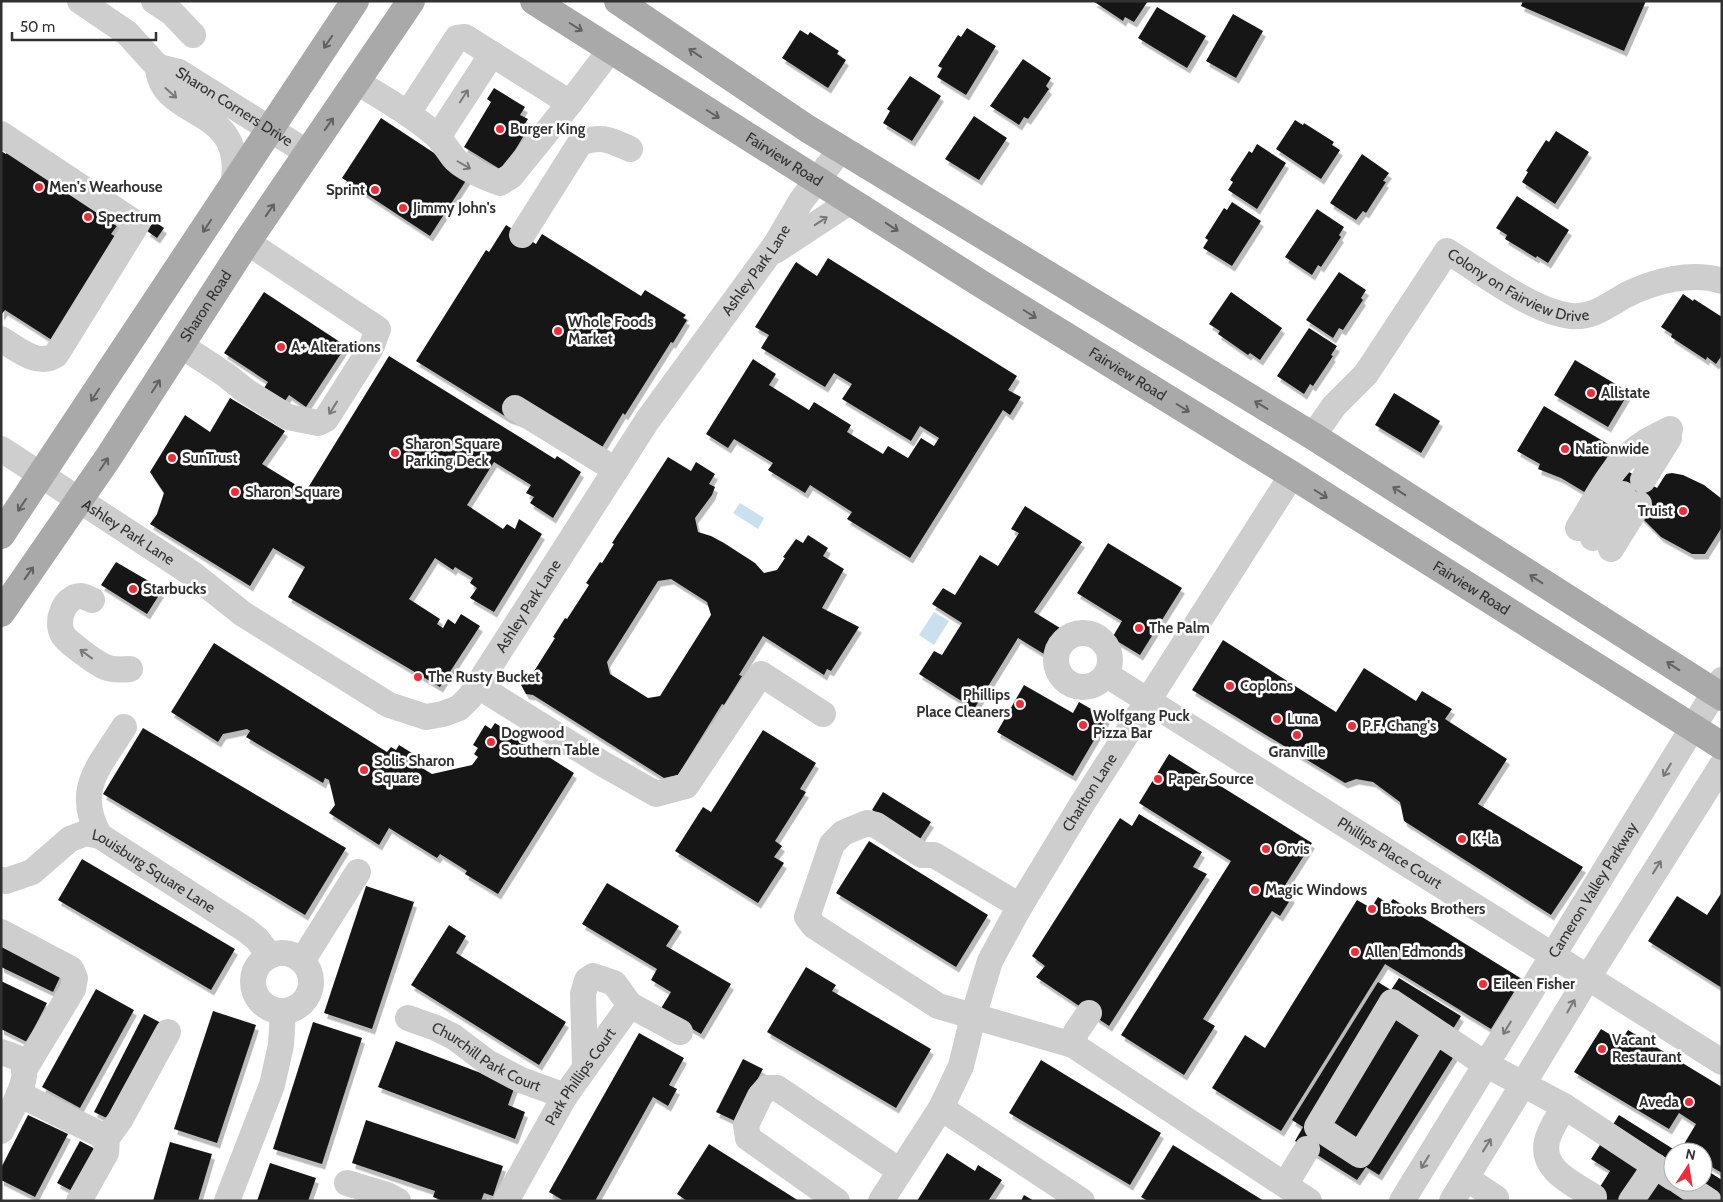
<svg xmlns="http://www.w3.org/2000/svg" width="1723" height="1202" font-family="Cabin,sans-serif">
<style>
.water{fill:#cbe0ef}
.building{fill:#181818;fill-rule:evenodd;filter:url(#shadow)}
.lines{fill:none;stroke-linecap:round;stroke-linejoin:round}
.minor{stroke:#cecece;stroke-width:26}
.major{stroke:#a9a9a9;stroke-width:28}
.oneway{stroke:#616161}
.oneway2{stroke:#787878}
.poi-dot{fill:#f12b37;stroke:#fff;stroke-width:2}
.labels{text-anchor:middle;stroke-width:5;stroke-linejoin:round;paint-order:stroke}
.street-label{font-size:15px;fill:#313131;stroke:#fff}
.poi-label{font-size:15px;font-weight:bold;fill:#313131;stroke:#fff;text-anchor:start}
</style>
<defs>
<filter id="shadow"><feDropShadow dx="3" dy="5.5" stdDeviation="0" flood-color="#0004"/></filter>
</defs>
<rect width="100%" height="100%" fill="#fff"/>
<g class="water">
<polygon points="740,503 764,518 758,529 733,513"/>
<polygon points="934,612 949,621 934,645 919,635"/>
</g>
<g class="building">
<polygon points="1093,1 1148,1 1134,22 1125,17 1123,21"/>
<polygon points="1523,1 1646,1 1624,51 1521,6"/>
<polygon points="1157,7 1206,36 1187,68 1138,38"/>
<polygon points="1233,14 1263,31 1236,78 1206,61"/>
<polygon points="967,28 996,46 966,95 937,77 942,68 938,66 958,35 961,37"/>
<polygon points="800,30 808,35 810,32 839,51 837,54 846,60 828,88 782,58"/>
<polygon points="1023,59 1051,78 1046,86 1049,89 1028,119 1024,117 1019,125 990,106"/>
<polygon points="910,76 941,96 912,141 883,123 890,111 887,109"/>
<polygon points="494,88 525,107 520,115 528,119 523,127 527,130 503,171 464,147 491,102 487,99"/>
<polygon points="974,116 1007,138 979,180 945,159"/>
<polygon points="381,118 469,176 430,236 342,178"/>
<polygon points="1295,120 1303,125 1304,123 1334,142 1332,145 1340,150 1321,179 1276,149"/>
<polygon points="1556,131 1589,152 1555,204 1522,182 1528,172 1526,171 1546,140 1549,142"/>
<polygon points="1257,144 1286,163 1257,209 1228,190 1233,182 1230,180 1249,151 1252,153"/>
<polygon points="1,151 6,154 7,152 119,223 111,234 121,240 55,342 5,310 1,315"/>
<polygon points="1362,154 1389,173 1383,181 1386,182 1366,213 1363,211 1356,220 1330,203"/>
<polygon points="1517,196 1569,230 1548,263 1537,256 1536,258 1505,239 1507,235 1496,228"/>
<polygon points="1232,202 1261,221 1232,266 1203,248 1208,240 1205,238 1224,208 1227,210"/>
<polygon points="1317,209 1344,227 1339,235 1341,237 1321,267 1318,265 1312,275 1285,257"/>
<polygon points="154,221 164,228 157,238 147,231"/>
<polygon points="506,225 536,244 542,234 641,296 645,290 686,315 683,318 687,320 673,343 671,342 625,415 623,413 601,449 508,418 416,361 486,250 489,252"/>
<polygon points="828,258 1017,376 1008,390 1021,397 1010,415 1003,410 910,558 847,519 852,512 810,485 805,493 768,470 773,463 734,439 728,448 706,434 753,359 776,374 769,385 809,410 814,402 851,425 847,432 883,454 888,446 908,458 921,438 934,446 939,438 920,426 911,441 842,399 852,384 834,373 825,387 761,348 769,335 755,327 796,262 817,276"/>
<polygon points="1339,272 1366,290 1361,298 1363,300 1343,330 1339,328 1333,338 1306,320"/>
<polygon points="264,292 346,346 306,407 289,395 281,407 260,394 268,382 224,353"/>
<polygon points="1231,292 1282,328 1260,360 1250,353 1248,355 1218,334 1220,331 1209,324"/>
<polygon points="1683,294 1693,301 1694,299 1722,317 1722,355 1716,364 1707,357 1706,360 1671,337 1672,334 1661,327"/>
<polygon points="1309,328 1337,346 1331,355 1333,356 1313,386 1310,384 1304,394 1277,376"/>
<polygon points="389,356 555,459 557,456 581,472 553,518 530,503 534,497 526,493 531,485 494,462 467,505 503,529 507,524 515,529 519,519 542,534 494,612 470,598 477,588 470,583 473,578 455,567 453,570 435,558 409,599 440,619 437,624 443,628 448,619 455,624 461,614 480,626 440,687 288,597 305,567 273,548 250,586 150,524 157,514 164,493 150,472 185,415 210,432 230,398 285,431 262,464 306,491"/>
<polygon points="1575,360 1629,392 1608,427 1554,395"/>
<polygon points="1394,393 1440,421 1421,453 1375,425"/>
<polygon points="1544,406 1613,447 1586,493 1561,478 1538,469 1540,464 1517,451"/>
<path d="M668 457 691 471 696 462 715 474 709 484 715 487 712 495 695 518 698 532 711 536 724 543 755 563 764 573 777 570 785 558 783 557 796 539 803 543 808 535 828 548 823 556 844 569 822 608 859 627 831 671 827 669 824 675 763 636 739 675 742 676 724 705 722 704 678 775 664 778 533 695 526 694 521 685 525 678 531 676 555 638 553 637 565 618 567 619 589 585 586 583 600 562 602 563 614 544 612 543ZM671 579 707 602 711 615 660 696 648 698 610 674 607 662 658 581Z"/>
<polygon points="1622,468 1657,488 1666,474 1672,473 1683,475 1704,485 1722,499 1722,527 1705,554 1692,554 1661,537 1611,487"/>
<polygon points="1025,506 1082,542 1034,612 1060,628 1044,654 1018,638 974,709 919,674 934,651 942,655 962,623 932,604 943,588 955,595 980,555 998,566 1019,533 1011,529"/>
<polygon points="1108,543 1182,588 1140,655 1112,638 1122,621 1077,593"/>
<polygon points="116,562 159,587 158,590 161,592 147,614 101,585"/>
<polygon points="1223,640 1336,712 1364,668 1416,701 1422,691 1452,709 1445,719 1507,759 1478,804 1583,867 1551,915 1404,821 1400,802 1373,782 1356,779 1345,783 1192,690"/>
<polygon points="214,643 387,752 391,747 396,750 399,745 420,758 417,762 423,765 422,768 432,774 472,765 478,757 474,754 478,748 473,745 485,725 491,729 495,723 574,773 498,894 465,874 467,871 440,854 437,858 389,828 379,845 329,813 335,805 329,780 325,778 323,783 246,737 250,731 247,729 223,734 218,742 171,712"/>
<polygon points="1024,685 1073,713 1079,702 1107,718 1073,776 997,732"/>
<polygon points="143,728 346,848 305,915 103,794"/>
<polygon points="763,730 816,763 800,789 806,792 775,841 782,846 774,857 784,863 758,903 675,851 703,807 711,812"/>
<polygon points="1169,754 1312,843 1282,890 1292,897 1280,916 1272,911 1203,1019 1215,1026 1184,1075 1121,1035 1231,861 1139,803"/>
<polygon points="883,792 931,822 920,839 872,810"/>
<polygon points="1139,814 1202,852 1193,867 1207,874 1109,1026 1036,977 1045,966 1032,956 1120,818 1132,826"/>
<polygon points="869,841 988,915 956,967 836,893"/>
<polygon points="82,859 235,949 211,990 58,900"/>
<polygon points="607,883 679,926 666,946 731,984 701,1034 660,1010 671,992 651,980 657,969 582,924"/>
<polygon points="366,886 414,902 372,1029 324,1013"/>
<polygon points="1722,892 1722,988 1648,941 1677,896 1707,915"/>
<polygon points="1378,897 1389,904 1393,899 1522,979 1491,1029 1385,964 1281,1131 1212,1088 1245,1035 1265,1048 1357,900 1371,908"/>
<polygon points="449,925 466,936 456,953 566,1022 539,1065 411,985"/>
<polygon points="1,944 62,973 53,992 1,967"/>
<polygon points="806,967 836,985 832,991 931,1049 896,1108 767,1032"/>
<polygon points="1399,978 1461,1016 1443,1045 1456,1053 1379,1175 1366,1167 1357,1180 1295,1141 1303,1127 1292,1120 1378,982 1391,990"/>
<polygon points="1,981 47,1003 27,1042 1,1029"/>
<polygon points="96,989 134,1010 80,1108 42,1087"/>
<polygon points="213,1011 256,1025 217,1143 174,1129"/>
<polygon points="144,1014 163,1024 113,1121 94,1112"/>
<polygon points="313,1022 362,1038 322,1164 273,1149"/>
<polygon points="1601,1029 1621,1041 1628,1030 1722,1087 1722,1173 1703,1162 1703,1152 1687,1152 1681,1149 1696,1124 1679,1113 1669,1129 1574,1072"/>
<polygon points="639,1033 684,1058 669,1085 677,1089 668,1106 653,1097 595,1201 564,1201 549,1192"/>
<polygon points="396,1041 515,1086 508,1105 525,1112 515,1139 378,1087"/>
<polygon points="743,1059 763,1069 735,1121 716,1112"/>
<polygon points="1041,1060 1161,1133 1130,1185 1009,1113"/>
<polygon points="28,1115 68,1134 35,1197 1,1180 1,1168"/>
<polygon points="1619,1115 1678,1152 1673,1152 1673,1182 1703,1182 1703,1168 1722,1180 1722,1201 1591,1201 1610,1171 1591,1159"/>
<polygon points="366,1120 503,1166 493,1196 484,1193 481,1201 443,1201 433,1197 435,1191 352,1163"/>
<polygon points="80,1141 97,1150 74,1192 57,1183"/>
<polygon points="170,1142 212,1154 198,1201 153,1201"/>
<polygon points="709,1144 799,1201 687,1201 677,1194"/>
<polygon points="1173,1145 1264,1201 1148,1201 1141,1197"/>
<polygon points="947,1153 975,1171 978,1165 1002,1180 988,1201 917,1201"/>
<polygon points="270,1163 316,1178 308,1201 257,1201"/>
<polygon points="1024,1195 1034,1201 1021,1201"/>
</g>
<g class="lines">
<g class="minor">
<polyline points="80,1 127,33 158,67"/>
<polyline points="154,1 172,13 193,35"/>
<path d="M357 82C383 98 408 112 431 131 441 138 446 148 453 157 460 167 488 179 500 183L511 176 570 103"/>
<polyline points="408,113 457,38 465,37 570,103 611,49"/>
<path d="M1 134 137 224 56 355C38 367 17 349 1 339"/>
<polyline points="438,137 492,54"/>
<path id="s1" d="M233 185C248 103 161 121 158 67L179 72 308 153"/>
<path d="M522 235 580 143C602 135 610 140 630 149"/>
<polyline points="775,251 851,201"/>
<polyline points="182,346 226,375 246,391 288,417 318,423 326,419 371,348 378,329 247,242"/>
<polyline points="515,408 616,470"/>
<path id="s2" d="M1313 436 1334 406 1366 374 1447 251C1480 271 1533 312 1571 316 1593 318 1608 305 1626 295 1654 281 1692 271 1722 281"/>
<path id="s3" d="M1 449 194 575 243 614 389 705 426 717 443 714 459 708 470 697 647 421 776 244 801 201 841 149"/>
<polyline points="1637,456 1647,441 1670,429"/>
<polyline points="1643,480 1669,438"/>
<path d="M1578 528C1600 493 1611 463 1647 441"/>
<polyline points="1593,538 1623,494"/>
<polyline points="1611,549 1639,504"/>
<path d="M92 600C89 599 84 596 81 596 64 596 55 622 63 635 67 642 95 662 103 666 111 670 121 670 130 669"/>
<circle cx="1083" cy="660" r="27"/>
<path id="s4" d="M1107 675 1722 1062"/>
<polyline points="478,686 603,764 656,794 686,786 761,674 823,714"/>
<path d="M100 836C73 790 100 766 124 727"/>
<path id="s5" d="M1 880 6 881 32 872 70 839 86 833 100 836 246 930 257 939 270 956"/>
<polyline points="1020,906 934,855 922,855 876,825 867,823 843,833 832,844 807,917 814,926 938,1006 1073,1045 1309,1201"/>
<polyline points="1,932 71,969 75,978 73,989 24,1070"/>
<circle cx="282" cy="982" r="29"/>
<polyline points="302,961 358,872"/>
<path id="s6" d="M408 1018 436 1028 454 1037 487 1062 521 1080 565 1096"/>
<polyline points="1436,1032 1360,1155 1317,1127 1392,1002 1485,1064 1564,1106 1673,1178"/>
<polyline points="1073,1045 1076,1032 1089,1013"/>
<path d="M1 1052C6 1054 16 1056 20 1060 34 1075 8 1116 1 1131"/>
<polyline points="585,1065 583,994 587,980 593,976 614,983 630,1005"/>
<polyline points="19,1094 107,1138"/>
<path d="M1564 1106C1559 1117 1549 1130 1547 1141 1540 1170 1574 1184 1594 1197"/>
<polyline points="941,1108 1082,1201"/>
<polyline points="1466,1178 1496,1198 1494,1201"/>
<polyline points="1680,1182 1709,1201"/>
<polyline points="347,1183 387,1195 398,1201"/>
<polyline points="1285,1185 1307,1149"/>
<polyline points="79,1201 106,1153 107,1138 120,1120 168,1032"/>
<polyline points="227,1201 272,1085 281,1045 283,1011"/>
<path id="s7" d="M506 1201 565 1096 630 1005 680 1032"/>
<polyline points="837,1201 748,1138 746,1125 760,1096 767,1088 777,1088 900,1171"/>
<path id="s8" d="M881 1201 941 1108 961 1066 973 1017 990 961 1020 906 1082 804 1292 475"/>
<path id="s9" d="M1402 1201 1722 680"/>
<polyline points="1452,1201 1587,979 1722,765"/>
<polyline points="1631,1201 1655,1166"/>
</g>
<g class="major">
<path id="s10" d="M534 1 978 282 1292 475 1722 746"/>
<polyline points="618,1 808,129 1313,436 1722,697"/>
<polyline points="1,535 355,1"/>
<path id="s11" d="M1 613 108 458 247 242 411 1"/>
</g>
</g>
<defs><path id="oneway-shaft" d="M-6 0H5M1.5-3L5.5 0L1.5 3" fill="none" stroke-width="1.6" stroke-linecap="round" stroke-linejoin="round" transform="scale(1.25)"/></defs>
<g class="oneway">
<use href="#oneway-shaft" transform="translate(576 27) rotate(32)"/>
<use href="#oneway-shaft" transform="translate(328 42) rotate(124)"/>
<use href="#oneway-shaft" transform="translate(695 53) rotate(-146)"/>
<use href="#oneway-shaft" transform="translate(713 114) rotate(32)"/>
<use href="#oneway-shaft" transform="translate(329 124) rotate(-55)"/>
<use href="#oneway-shaft" transform="translate(270 210) rotate(-55)"/>
<use href="#oneway-shaft" transform="translate(207 226) rotate(124)"/>
<use href="#oneway-shaft" transform="translate(892 227) rotate(33)"/>
<use href="#oneway-shaft" transform="translate(1030 314) rotate(32)"/>
<use href="#oneway-shaft" transform="translate(156 386) rotate(-57)"/>
<use href="#oneway-shaft" transform="translate(95 395) rotate(123)"/>
<use href="#oneway-shaft" transform="translate(1261 405) rotate(-149)"/>
<use href="#oneway-shaft" transform="translate(1183 408) rotate(32)"/>
<use href="#oneway-shaft" transform="translate(104 464) rotate(-56)"/>
<use href="#oneway-shaft" transform="translate(1399 491) rotate(-147)"/>
<use href="#oneway-shaft" transform="translate(1321 494) rotate(32)"/>
<use href="#oneway-shaft" transform="translate(22 505) rotate(124)"/>
<use href="#oneway-shaft" transform="translate(29 573) rotate(-55)"/>
<use href="#oneway-shaft" transform="translate(1536 579) rotate(-147)"/>
<use href="#oneway-shaft" transform="translate(1673 666) rotate(-147)"/>
</g>
<g class="oneway2">
<use href="#oneway-shaft" transform="translate(171 93) rotate(42)"/>
<use href="#oneway-shaft" transform="translate(464 96) rotate(-57)"/>
<use href="#oneway-shaft" transform="translate(464 165) rotate(30)"/>
<use href="#oneway-shaft" transform="translate(821 221) rotate(-33)"/>
<use href="#oneway-shaft" transform="translate(333 408) rotate(122)"/>
<use href="#oneway-shaft" transform="translate(86 654) rotate(-144)"/>
<use href="#oneway-shaft" transform="translate(1667 770) rotate(121)"/>
<use href="#oneway-shaft" transform="translate(1657 867) rotate(-58)"/>
<use href="#oneway-shaft" transform="translate(1571 1006) rotate(-60)"/>
<use href="#oneway-shaft" transform="translate(1507 1028) rotate(121)"/>
<use href="#oneway-shaft" transform="translate(1487 1145) rotate(-58)"/>
<use href="#oneway-shaft" transform="translate(1425 1162) rotate(121)"/>
</g>
<g class="poi-dot">
<circle cx="500" cy="129" r="5"/>
<circle cx="39" cy="187" r="5"/>
<circle cx="375" cy="190" r="5"/>
<circle cx="403" cy="208" r="5"/>
<circle cx="88" cy="217" r="5"/>
<circle cx="558" cy="331" r="5"/>
<circle cx="281" cy="347" r="5"/>
<circle cx="1591" cy="393" r="5"/>
<circle cx="1565" cy="449" r="5"/>
<circle cx="395" cy="453" r="5"/>
<circle cx="172" cy="458" r="5"/>
<circle cx="235" cy="492" r="5"/>
<circle cx="1683" cy="511" r="5"/>
<circle cx="133" cy="589" r="5"/>
<circle cx="1139" cy="628" r="5"/>
<circle cx="418" cy="677" r="5"/>
<circle cx="1230" cy="686" r="5"/>
<circle cx="1020" cy="704" r="5"/>
<circle cx="1277" cy="719" r="5"/>
<circle cx="1083" cy="725" r="5"/>
<circle cx="1352" cy="726" r="5"/>
<circle cx="1297" cy="735" r="5"/>
<circle cx="491" cy="742" r="5"/>
<circle cx="364" cy="770" r="5"/>
<circle cx="1158" cy="779" r="5"/>
<circle cx="1462" cy="839" r="5"/>
<circle cx="1266" cy="849" r="5"/>
<circle cx="1255" cy="890" r="5"/>
<circle cx="1372" cy="909" r="5"/>
<circle cx="1355" cy="952" r="5"/>
<circle cx="1483" cy="984" r="5"/>
<circle cx="1602" cy="1049" r="5"/>
<circle cx="1689" cy="1102" r="5"/>
</g>
<g class="labels">
<g class="street-label">
<text dy="5" stroke="none"><textPath href="#s1" startOffset="238">Sharon Corners Drive</textPath></text>
<text dy="5" stroke="none"><textPath href="#s10" startOffset="296">Fairview Road</textPath></text>
<text dy="5" stroke="none"><textPath href="#s3" startOffset="1068">Ashley Park Lane</textPath></text>
<text dy="5" stroke="none"><textPath href="#s2" startOffset="310">Colony on Fairview Drive</textPath></text>
<text dy="5" stroke="none"><textPath href="#s11" startOffset="369">Sharon Road</textPath></text>
<text dy="5" stroke="none"><textPath href="#s10" startOffset="701">Fairview Road</textPath></text>
<text dy="5" stroke="none"><textPath href="#s3" startOffset="152">Ashley Park Lane</textPath></text>
<text dy="5" stroke="none"><textPath href="#s10" startOffset="1106">Fairview Road</textPath></text>
<text dy="5" stroke="none"><textPath href="#s3" startOffset="662">Ashley Park Lane</textPath></text>
<text dy="5" stroke="none"><textPath href="#s8" startOffset="462">Charlton Lane</textPath></text>
<text dy="5" stroke="none"><textPath href="#s4" startOffset="334">Phillips Place Court</textPath></text>
<text dy="5" stroke="none"><textPath href="#s5" startOffset="178">Louisburg Square Lane</textPath></text>
<text dy="5" stroke="none"><textPath href="#s9" startOffset="365">Cameron Valley Parkway</textPath></text>
<text dy="5" stroke="none"><textPath href="#s6" startOffset="88">Churchill Park Court</textPath></text>
<text dy="5" stroke="none"><textPath href="#s7" startOffset="145">Park Phillips Court</textPath></text>
</g>
<g class="poi-label">
<text x="510" y="134">Burger King</text>
<text x="49" y="192">Men's Wearhouse</text>
<text x="365" y="195" text-anchor="end">Sprint</text>
<text x="413" y="213">Jimmy John's</text>
<text x="98" y="222">Spectrum</text>
<text x="568" y="327">Whole Foods<tspan x="568" dy="17">Market</tspan></text>
<text x="291" y="352">A+ Alterations</text>
<text x="1601" y="398">Allstate</text>
<text x="405" y="449">Sharon Square<tspan x="405" dy="17">Parking Deck</tspan></text>
<text x="1575" y="454">Nationwide</text>
<text x="182" y="463">SunTrust</text>
<text x="245" y="497">Sharon Square</text>
<text x="1673" y="516" text-anchor="end">Truist</text>
<text x="143" y="594">Starbucks</text>
<text x="1149" y="633">The Palm</text>
<text x="428" y="682">The Rusty Bucket</text>
<text x="1240" y="691">Coplons</text>
<text x="1010" y="700" text-anchor="end">Phillips<tspan x="1010" dy="17">Place Cleaners</tspan></text>
<text x="1093" y="721">Wolfgang Puck<tspan x="1093" dy="17">Pizza Bar</tspan></text>
<text x="1287" y="724">Luna</text>
<text x="1362" y="731">P.F. Chang's</text>
<text x="501" y="738">Dogwood<tspan x="501" dy="17">Southern Table</tspan></text>
<text x="1297" y="757" text-anchor="middle">Granville</text>
<text x="374" y="766">Solis Sharon<tspan x="374" dy="17">Square</tspan></text>
<text x="1168" y="784">Paper Source</text>
<text x="1472" y="844">K-la</text>
<text x="1276" y="854">Orvis</text>
<text x="1265" y="895">Magic Windows</text>
<text x="1382" y="914">Brooks Brothers</text>
<text x="1365" y="957">Allen Edmonds</text>
<text x="1493" y="989">Eileen Fisher</text>
<text x="1612" y="1045">Vacant<tspan x="1612" dy="17">Restaurant</tspan></text>
<text x="1679" y="1107" text-anchor="end">Aveda</text>
</g>
</g>
<rect width="1723" height="1202" fill="none" stroke="#313131" stroke-width="5"/>
<g transform="translate(1688 1167) rotate(12)"><circle r="24" fill="#ffffff" stroke="#adadad"/>
<path d="M0-4L9 19L0 12L-9 19Z" fill="#f12b37"/>
<text y="-8" font-size="14" font-weight="bold" text-anchor="middle" fill="#313131">N</text>
</g>
<path d="M12 32v8h144v-8" fill="none" stroke="#313131" stroke-width="2.5"/>
<text x="20" y="32" font-size="15" fill="#313131" stroke="#ffffff" stroke-width="4" paint-order="stroke">50 m</text>
</svg>
